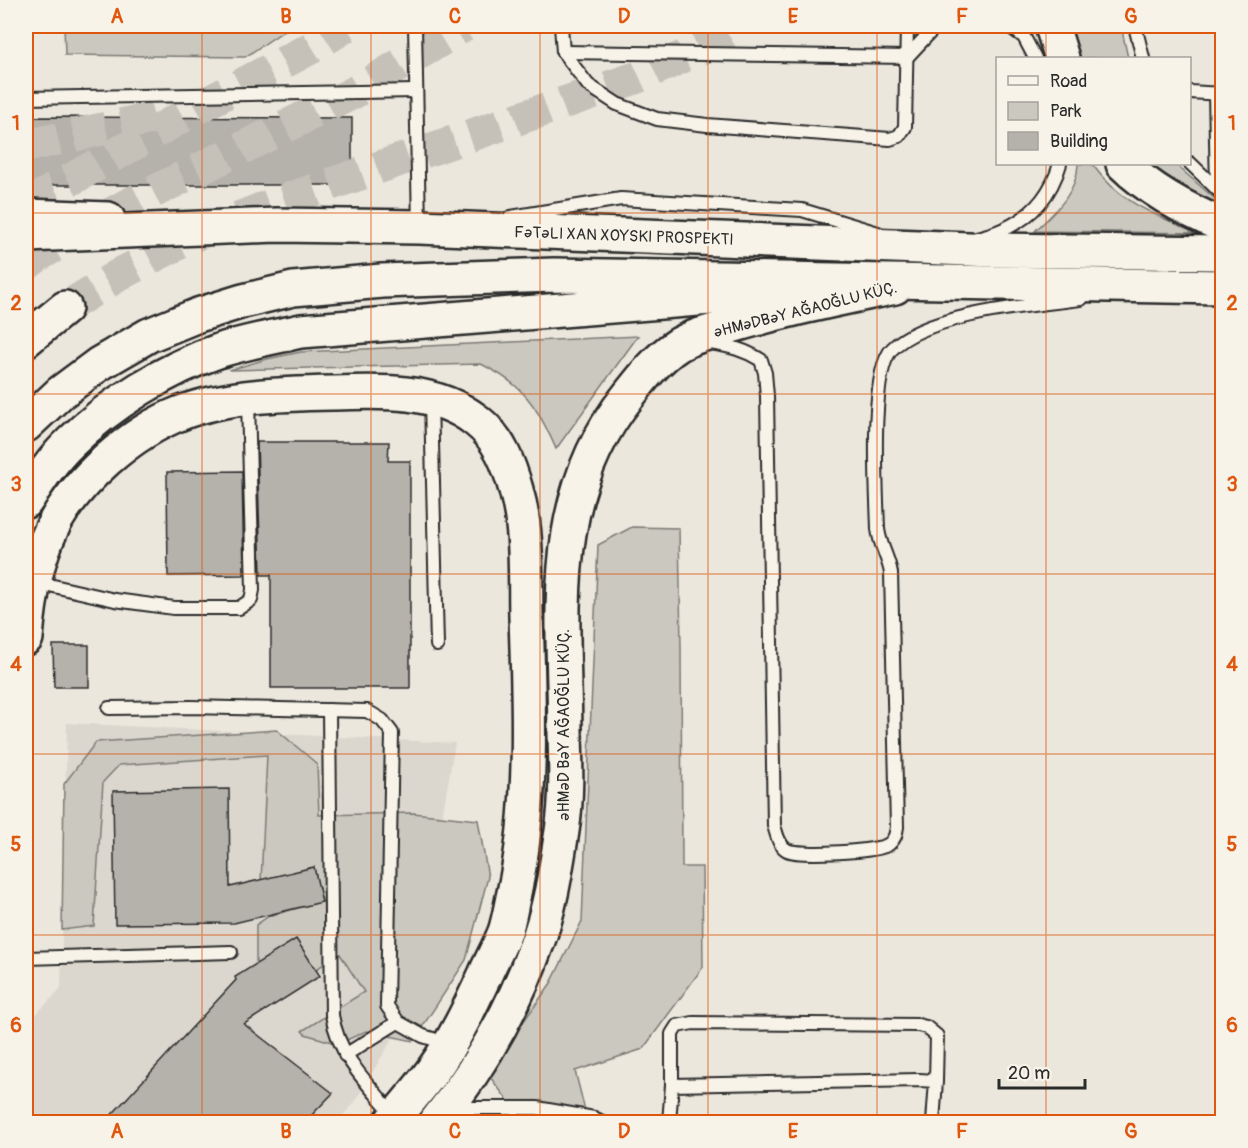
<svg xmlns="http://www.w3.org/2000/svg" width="1248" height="1148" font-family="Pangolin,sans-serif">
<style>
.built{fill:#dbd7ce}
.green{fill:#cbc8bf;stroke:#7b7a75;stroke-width:1.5}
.building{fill:#b5b2ab;stroke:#2b2b2b;stroke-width:1.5}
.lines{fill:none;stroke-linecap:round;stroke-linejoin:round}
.secondary-tunnel{stroke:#c5c1b9;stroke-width:33;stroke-dasharray:33 16;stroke-linecap:butt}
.lane-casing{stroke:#2b2b2b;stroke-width:16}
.secondary-casing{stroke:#2b2b2b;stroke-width:38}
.primary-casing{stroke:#2b2b2b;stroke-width:38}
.lane{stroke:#f7f3e8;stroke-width:12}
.secondary{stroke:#f7f3e8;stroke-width:33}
.primary{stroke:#f7f3e8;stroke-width:33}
.grid{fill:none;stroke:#df570e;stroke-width:1.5;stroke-opacity:0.55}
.labels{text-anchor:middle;stroke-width:5;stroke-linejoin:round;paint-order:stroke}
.street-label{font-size:16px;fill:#2b2b2b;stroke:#f7f3e8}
.neatline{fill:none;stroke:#df570e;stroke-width:2}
.grid-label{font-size:20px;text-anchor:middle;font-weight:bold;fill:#df570e}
</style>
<rect width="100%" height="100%" fill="#ebe7dd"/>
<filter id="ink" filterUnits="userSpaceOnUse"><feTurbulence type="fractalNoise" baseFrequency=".0167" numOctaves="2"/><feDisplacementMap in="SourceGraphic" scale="12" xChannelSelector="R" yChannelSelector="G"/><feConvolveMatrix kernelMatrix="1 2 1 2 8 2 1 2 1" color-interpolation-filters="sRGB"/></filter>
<g filter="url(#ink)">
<polygon class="built" points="67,723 455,743 408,1013 354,1103 337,1122 26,1122 26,1054 28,1023 61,988"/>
<g class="green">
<polygon points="64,26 291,26 245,57 65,55"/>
<polygon points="1067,26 1121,26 1128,58 1076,58"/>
<path d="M1078 164H1092C1120 203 1155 215 1198 233L1035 231C1055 212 1077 193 1078 164Z"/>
<polygon points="1147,164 1175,164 1222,205 1222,209 1168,181"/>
<path d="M638 336 556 449C538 407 523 384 481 364L229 370 267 359 301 352Z"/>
<polygon points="632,527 679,528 681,647 682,867 702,867 703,967 643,1049 575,1071 588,1122 524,1122 487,1073 551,983 582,921 598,545"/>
<polygon points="277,730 317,764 319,815 413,813 478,820 488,877 466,960 413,1041 366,1031 338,1044 305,1034 302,1031 364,992 340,954 278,993 256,985 256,925 269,916 321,902 261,882 267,755 119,765 103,782 94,926 62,930 64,784 96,742"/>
</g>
<g class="building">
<polygon points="26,117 352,118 352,185 26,185"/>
<polygon points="257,442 389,442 388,461 410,461 410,688 271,688 271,575 261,575"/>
<polygon points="242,471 244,575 168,576 167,472"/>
<polygon points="53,645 89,645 89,687 54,687"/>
<polygon points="229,789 230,887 314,867 322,902 234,923 115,924 113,791"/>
<polygon points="296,939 320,976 244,1024 333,1093 305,1122 105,1122 236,980 235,977"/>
</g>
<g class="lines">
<g class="secondary-tunnel">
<polyline points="26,146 160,116"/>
<polyline points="26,205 203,105 311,48 346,26"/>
<polyline points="26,265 39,255 125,206 355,92 451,34 463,26"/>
<polyline points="65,308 122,273 195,235 274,204 638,77 702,48 736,26"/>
</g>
<g class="lane-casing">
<g id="lane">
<polyline points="415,26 419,226"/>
<polyline points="561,26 563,52 588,85 617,104 657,119 707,125 890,139 899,136 905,127 907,26"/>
<polyline points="1009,26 1024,37 1035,58"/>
<polyline points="1135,26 1143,58"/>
<polyline points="563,52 907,57 936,26"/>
<polyline points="1190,92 1221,94"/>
<polyline points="1215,93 1217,189"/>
<polyline points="26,98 416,91"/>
<polyline points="1190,163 1219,191"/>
<polyline points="511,217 621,199 802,210 878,233"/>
<path d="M976 238C1019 229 1048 205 1060 164"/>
<path d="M710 343C730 346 745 350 761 360L765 373 767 396 774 826C777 834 778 845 787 850 799 856 879 852 889 844 895 839 896 834 897 827L891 573C888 556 880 546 878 529 877 492 869 373 892 349 925 314 1033 305 1081 299"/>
<polyline points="431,401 437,645"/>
<polyline points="36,582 115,600 174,608 239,608 251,600 253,590 248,400"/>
<polyline points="109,708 191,707 367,711 382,720 392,733 387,1006 398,1022 423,1036 449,1044"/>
<path d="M329 710 332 1015C338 1056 368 1084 394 1115"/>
<polyline points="26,958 231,952"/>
<polyline points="345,1055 398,1022"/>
<polyline points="672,1085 672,1034 677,1026 693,1023 918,1025 926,1027 937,1036 936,1081"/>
<polyline points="452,1108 537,1108 594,1118 602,1122"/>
<polyline points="669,1122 672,1085 919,1080 936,1081 933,1122"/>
</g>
</g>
<g class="secondary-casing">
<g id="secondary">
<polyline points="1052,26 1062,58"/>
<path d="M1123 164C1152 192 1186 210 1222 225"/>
<polyline points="26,216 108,219"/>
<polyline points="26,340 65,308"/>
<path d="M26 501C39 481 52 460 70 443 109 404 168 368 221 350 247 342 274 337 301 331L797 291"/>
<path d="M26 638C29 601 36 561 52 528 76 480 132 432 181 413 228 395 285 394 334 393 383 391 437 389 477 421 499 438 509 464 516 490 528 531 525 575 526 617 529 705 533 808 514 893 511 906 509 920 505 932 499 947 491 961 485 975 470 1007 454 1041 433 1070 420 1088 405 1105 391 1122"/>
<path d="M436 1122C479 1069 513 1010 536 946 550 910 556 869 562 831 567 799 566 766 565 734 564 613 547 496 629 395 643 377 658 358 678 345 693 336 711 332 728 327 783 310 839 299 895 287"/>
</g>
</g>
<g class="primary-casing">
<g id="primary">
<polyline points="26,235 277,225 419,227 994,250 1222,253"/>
<polyline points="26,425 60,393 99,364 149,335 198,315 243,301 293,289 382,281 554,275 1222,287"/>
</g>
</g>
<use href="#lane" class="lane"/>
<use href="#secondary" class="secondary"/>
<use href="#primary" class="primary"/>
</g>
</g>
<path class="grid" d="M202 26V1122M371 26V1122M540 26V1122M708 26V1122M877 26V1122M1046 26V58M1046 164V1122M26 213H1222M26 394H1222M26 574H1222M26 754H1222M26 935H1222"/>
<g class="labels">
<g class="street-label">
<text transform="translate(624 235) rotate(2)" y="6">FƏTƏLI XAN XOYSKI PROSPEKTI</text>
<text transform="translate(805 309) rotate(-14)" y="6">ƏHMƏDBƏY AĞAOĞLU KÜÇ.</text>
<text transform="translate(563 725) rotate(-90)" y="6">ƏHMƏD BƏY AĞAOĞLU KÜÇ.</text>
</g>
</g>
<rect width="1248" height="1148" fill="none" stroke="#f7f3e8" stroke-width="66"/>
<rect x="996" y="57" width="195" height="108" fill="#f7f3e8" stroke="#a5a39c" stroke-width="1.5"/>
<rect x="1008" y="76" width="30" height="9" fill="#f7f3e8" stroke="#a5a39c" stroke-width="1.5"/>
<text x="1050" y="87" font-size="18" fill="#2b2b2b">Road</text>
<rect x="1008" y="102" width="30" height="18" fill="#cbc8bf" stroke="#a5a39c" stroke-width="1.5"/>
<text x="1050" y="117" font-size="18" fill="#2b2b2b">Park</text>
<rect x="1008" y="132" width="30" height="18" fill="#b5b2ab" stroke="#a5a39c" stroke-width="1.5"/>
<text x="1050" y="147" font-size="18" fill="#2b2b2b">Building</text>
<path d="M999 1079v9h86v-9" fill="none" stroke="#2b2b2b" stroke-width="3"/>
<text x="1008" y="1079" font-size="18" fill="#2b2b2b" stroke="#f7f3e8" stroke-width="4.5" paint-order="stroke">20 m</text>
<rect x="33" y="33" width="1182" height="1082" class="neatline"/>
<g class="grid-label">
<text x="117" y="23">A</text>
<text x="286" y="23">B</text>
<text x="455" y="23">C</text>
<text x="624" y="23">D</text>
<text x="793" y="23">E</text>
<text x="962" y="23">F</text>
<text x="1131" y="23">G</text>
<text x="16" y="130">1</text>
<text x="1232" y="130">1</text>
<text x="16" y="310">2</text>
<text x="1232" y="310">2</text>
<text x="16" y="491">3</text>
<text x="1232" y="491">3</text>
<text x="16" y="671">4</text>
<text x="1232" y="671">4</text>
<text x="16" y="851">5</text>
<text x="1232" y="851">5</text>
<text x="16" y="1032">6</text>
<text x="1232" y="1032">6</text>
<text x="117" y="1138">A</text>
<text x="286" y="1138">B</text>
<text x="455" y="1138">C</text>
<text x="624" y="1138">D</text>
<text x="793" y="1138">E</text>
<text x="962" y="1138">F</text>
<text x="1131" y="1138">G</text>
</g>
</svg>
